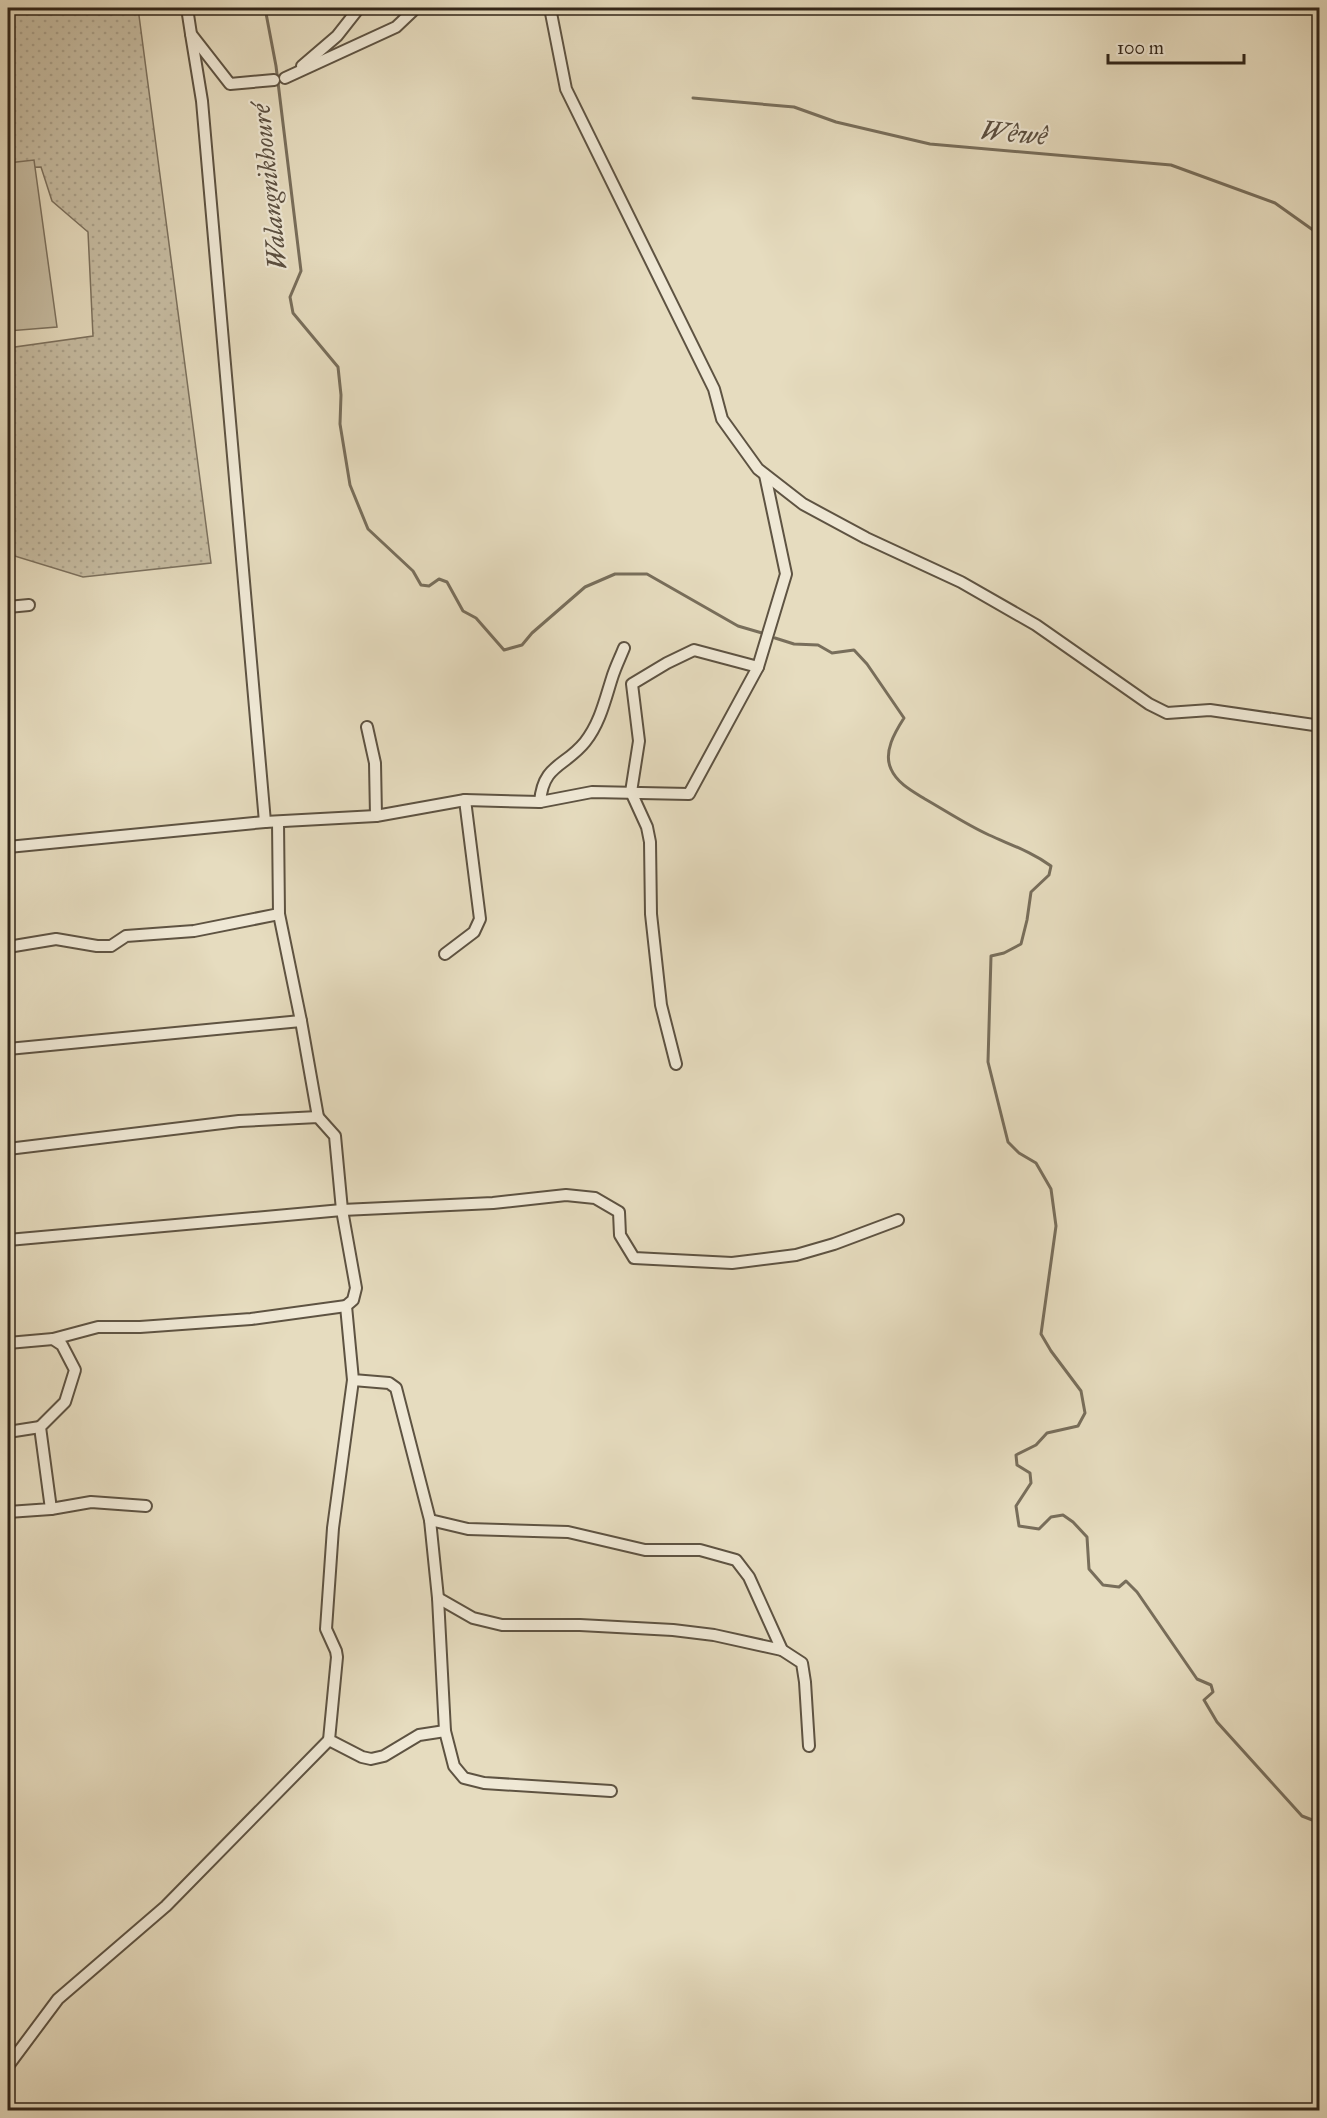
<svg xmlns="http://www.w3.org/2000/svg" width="1327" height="2118" font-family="'IM FELL Great Primer',serif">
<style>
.grass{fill:url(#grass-dots);stroke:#7c715e;stroke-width:1.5}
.pitch{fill:#c7bda3;stroke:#7c715e;stroke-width:1.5}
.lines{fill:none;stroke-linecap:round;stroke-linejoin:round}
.stream{stroke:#786e5b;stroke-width:3}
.street-casing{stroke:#5e5342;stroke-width:14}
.street{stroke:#efe8d5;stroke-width:10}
.labels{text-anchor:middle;stroke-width:4.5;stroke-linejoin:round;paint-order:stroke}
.water-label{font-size:26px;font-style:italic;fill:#5b4f40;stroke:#efe8d5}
</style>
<defs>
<pattern id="grass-dots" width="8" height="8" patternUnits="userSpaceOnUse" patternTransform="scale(1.5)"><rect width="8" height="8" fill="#c7bda3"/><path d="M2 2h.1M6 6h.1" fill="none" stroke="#aba28c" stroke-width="1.8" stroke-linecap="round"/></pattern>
</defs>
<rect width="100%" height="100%" fill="#e6dcbf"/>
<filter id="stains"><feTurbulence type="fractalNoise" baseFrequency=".00333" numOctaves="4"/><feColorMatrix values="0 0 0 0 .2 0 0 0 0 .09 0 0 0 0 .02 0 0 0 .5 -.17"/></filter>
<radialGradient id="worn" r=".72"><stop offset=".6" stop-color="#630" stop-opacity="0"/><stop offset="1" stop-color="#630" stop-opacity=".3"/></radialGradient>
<polygon class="grass" points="29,8 138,8 211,563 83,577 8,554 8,348 93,336 88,232 52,201 41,167 8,168 8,10"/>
<polygon class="pitch" points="34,160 57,327 8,331 8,163"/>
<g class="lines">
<g class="stream">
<polyline points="265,8 276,66 301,271 290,297 293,313 338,367 341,395 340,424 350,485 368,529 413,571 421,585 429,586 439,579 447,582 463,611 476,618 504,650 522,645 532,633 585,587 615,574 647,574 738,626 762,633"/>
<polyline points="693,98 794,107 836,122 930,144 1171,165 1275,203 1320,235"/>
<path d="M775 638 794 644 818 645 832 653 854 650 867 664 904 718C895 732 883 752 891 769 897 783 912 791 925 799 946 811 967 825 989 835 1011 845 1032 852 1051 866L1049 875 1031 892 1027 920 1021 944 1004 953 991 956 988 1062 1008 1142 1019 1153 1036 1163 1051 1189 1056 1226 1041 1334 1051 1351 1081 1391 1085 1413 1078 1426 1047 1433 1036 1445 1016 1455 1017 1465 1030 1473 1031 1483 1016 1506 1019 1526 1039 1529 1051 1517 1063 1515 1073 1522 1087 1537 1089 1569 1103 1585 1119 1587 1126 1581 1137 1592 1197 1679 1211 1685 1213 1692 1204 1700 1217 1722 1302 1816 1320 1823"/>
</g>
<g class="street-casing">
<g id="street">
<polyline points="187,8 191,34 230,84 274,80"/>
<polyline points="550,8 566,89 714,389 722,419 758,469 803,504 866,538 961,582 1036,625 1149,704 1167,713 1210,710 1314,725 1320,724"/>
<polyline points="191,34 202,101 265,822"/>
<polyline points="302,66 337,36 359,8"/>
<polyline points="285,78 396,27 416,8"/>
<polyline points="8,607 29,605"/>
<polyline points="367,727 375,763 376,816"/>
<path d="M540 802C543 764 565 767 585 742 600 723 605 700 612 678 615 668 620 658 624 648"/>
<polyline points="278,822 279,914 301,1021 318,1117"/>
<polyline points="8,847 265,822 376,816 465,800 540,802 592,792 689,794 758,667 786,574 765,475"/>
<polyline points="8,947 56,939 97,946 111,946 126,936 194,931 279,914"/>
<polyline points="445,954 474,932 480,919 465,800"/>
<polyline points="8,1049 301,1021"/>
<polyline points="676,1064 661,1005 651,914 650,842 647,827 631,792 639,741 632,684 667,663 694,650 758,667"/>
<polyline points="8,1149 239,1121 318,1117 335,1136 342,1210 356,1288 353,1300 346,1306 353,1380 389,1383 396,1388 430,1520 438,1598 445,1731 454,1766 464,1778 484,1783 611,1791"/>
<polyline points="8,1240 342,1210 493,1203 566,1195 595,1198 619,1212 620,1235 634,1258 732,1263 796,1255 834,1244 898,1220"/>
<polyline points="8,1343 53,1339 98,1327 140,1327 251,1319 346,1306"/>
<polyline points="353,1380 333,1528 326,1629 336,1651 337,1657 329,1740 362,1757 371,1759 384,1756 419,1735 445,1731"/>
<polyline points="8,1432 40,1427"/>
<polyline points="51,1509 91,1502 146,1506"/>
<polyline points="8,1512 51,1509 40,1427 65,1402 75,1370 62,1345 53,1339"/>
<polyline points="430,1520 468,1529 568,1532 645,1550 700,1550 736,1560 749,1577 782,1650 802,1663 805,1682 809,1746"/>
<polyline points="438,1598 473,1618 502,1625 580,1625 673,1630 714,1635 782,1650"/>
<polyline points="8,2066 58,1999 166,1906 329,1740"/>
</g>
</g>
<use href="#street" class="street"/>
</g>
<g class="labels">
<g class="water-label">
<text transform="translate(1014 133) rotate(5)" y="9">Wêwê</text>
<text transform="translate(269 187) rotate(-96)" y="9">Walangnikhouré</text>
</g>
</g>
<rect width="1327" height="2118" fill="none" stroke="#e6dcbf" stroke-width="30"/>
<rect x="9" y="9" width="1309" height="2100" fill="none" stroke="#312519" stroke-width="3"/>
<rect x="15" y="15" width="1297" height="2088" fill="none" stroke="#312519" stroke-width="1.5"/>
<path d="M1108 54v9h136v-9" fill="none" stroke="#312519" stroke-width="3"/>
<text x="1117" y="54" font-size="18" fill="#312519" stroke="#efe8d5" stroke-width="4.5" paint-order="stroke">100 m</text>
<rect width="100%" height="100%" filter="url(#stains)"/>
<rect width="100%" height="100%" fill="url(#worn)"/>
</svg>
